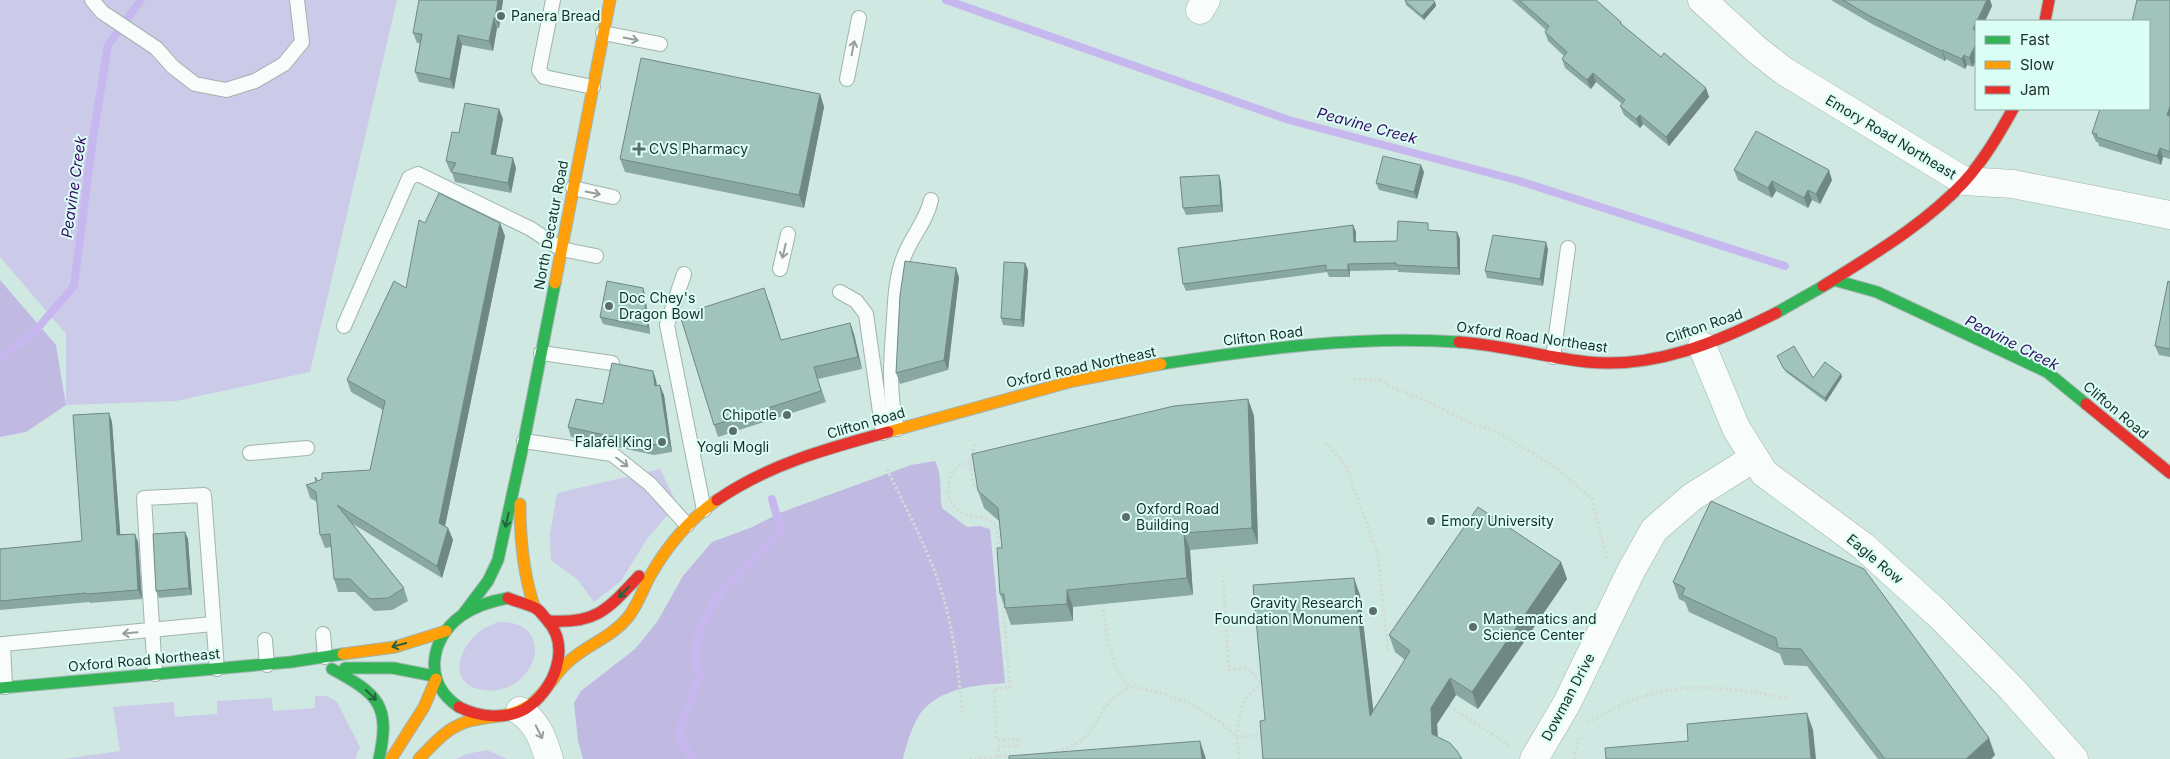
<svg xmlns="http://www.w3.org/2000/svg" width="2170" height="759" font-family="Inter,sans-serif">
<style>
.green{fill:#cccae9}
.forest{fill:#c0bae3}
.lines{fill:none;stroke-linecap:round;stroke-linejoin:round}
.stream{stroke:#c6b8ef;stroke-width:8}
.lane-casing{stroke:#a1b4af;stroke-width:16}
.street-casing{stroke:#a1b4af;stroke-width:29}
.fast-casing{stroke:#a1b4af;stroke-width:13}
.slow-casing{stroke:#a1b4af;stroke-width:13}
.jam-casing{stroke:#a1b4af;stroke-width:13}
.path{stroke:#d2dad8;stroke-width:3;stroke-dasharray:2.5 2.5;stroke-linecap:butt}
.lane{stroke:#f8fcfb;stroke-width:14}
.street{stroke:#f8fcfb;stroke-width:28}
.fast{stroke:#30b455;stroke-width:11}
.slow{stroke:#ff9f0a;stroke-width:11}
.jam{stroke:#e5322d;stroke-width:11}
.wall{fill:#8aa8a2}
.shaded-wall{fill:#708884}
.building{fill:#a0c3bc;stroke:#708884}
.oneway{stroke:#959f9c}
.oneway2{stroke:#24633b}
.poi-dot{fill:#5b6e6a;stroke:#dafdf4;stroke-width:2}
.labels{text-anchor:middle;stroke-width:4;stroke-linejoin:round;paint-order:stroke}
.poi-label{font-size:14px;fill:#1c2d29;stroke:#dafdf4;text-anchor:start}
.street-label{font-size:14px;fill:#1c2d29;stroke:#dafdf4}
.water-label{font-size:15px;font-style:italic;fill:#3b0868;stroke:#dafdf4}
</style>
<rect width="100%" height="100%" fill="#d0e8e2"/>
<g class="green">
<polygon points="0,0 397,0 310,372 176,401 66,405 66,334 0,257"/>
<polygon points="660,469 677,504 647,539 621,581 594,602 578,580 551,560 550,534 557,493"/>
<path d="M498 622C561 620 535 698 483 690 448 685 457 650 478 633 483 628 491 625 498 622Z"/>
<polygon points="315,696 327,696 337,702 360,747 355,759 63,759 120,751 113,707 174,702 175,717 217,714 217,701 272,698 273,711 315,708"/>
<polygon points="487,750 507,759 456,759 466,754"/>
</g>
<g class="forest">
<polygon points="0,280 56,345 66,405 26,432 0,437"/>
<path d="M935 461C943 478 939 489 942 508L967 527 980 526 990 529 1005 683C978 685 948 687 927 706 914 717 907 743 903 759H583L578 741 574 703 581 691 635 649 657 622 683 576 712 542 750 528 782 512 911 465Z"/>
</g>
<g class="lines">
<g class="stream">
<polyline points="946,0 1289,120 1516,180 1785,266"/>
<polyline points="0,358 36,330 74,286 93,138 108,45 141,0"/>
<polyline points="692,759 678,734 699,677 695,655 699,631 719,594 781,531 772,499"/>
</g>
<g class="lane-casing">
<g id="lane">
<polyline points="92,0 102,12 156,48 173,67 195,84 226,90 255,81 284,64 302,42 297,0"/>
<polyline points="553,0 539,70 544,77 593,87"/>
<polyline points="603,33 660,44"/>
<polyline points="847,79 859,18"/>
<polyline points="573,188 613,197"/>
<polyline points="780,269 788,234"/>
<polyline points="684,274 667,325 704,510"/>
<polyline points="840,292 856,301 866,314 883,433"/>
<polyline points="344,326 409,178 418,174 531,229 561,249 596,256"/>
<polyline points="541,353 612,363"/>
<polyline points="1553,357 1568,248"/>
<path d="M897 429C888 392 891 356 894 319 895 299 896 280 902 262 909 239 926 223 931 200"/>
<polyline points="524,441 612,454 650,484 687,525"/>
<polyline points="250,453 307,448"/>
<polyline points="323,634 325,657"/>
<polyline points="265,640 267,665"/>
<polyline points="155,674 144,498 204,495 217,669"/>
<polyline points="5,687 3,644 213,624"/>
</g>
</g>
<g class="street-casing">
<g id="street">
<polyline points="1702,0 1757,50 1784,71 1964,181 2013,184 2170,215"/>
<polyline points="1200,10 1206,0"/>
<polyline points="1702,346 1736,428 1764,473 1863,546 1937,613 2011,688 2074,759"/>
<path d="M520 711C537 722 543 739 549 759"/>
<polyline points="1534,759 1567,703 1631,571 1654,530 1692,497 1754,458"/>
</g>
</g>
<g class="fast-casing">
<g id="fast">
<polyline points="1776,313 1834,280 1877,292 2047,372 2086,404"/>
<path d="M1161 364C1259 349 1360 335 1459 342"/>
<polyline points="464,613 488,581 498,560 524,441 555,283"/>
<polyline points="345,668 393,668 434,676"/>
<path d="M332 669C378 694 391 705 379 759"/>
<polyline points="0,688 291,662 343,654"/>
<path d="M459 707C423 684 429 639 461 616 475 606 491 601 508 598"/>
</g>
</g>
<g class="slow-casing">
<g id="slow">
<polyline points="555,283 610,0"/>
<polyline points="888,432 1073,381 1161,364"/>
<path d="M520 504C520 539 523 573 534 606"/>
<polyline points="343,654 395,647 446,631"/>
<polyline points="391,759 424,707 436,679"/>
<path d="M419 759C433 744 447 728 466 722 489 715 510 719 531 704 546 693 553 676 566 664 585 645 612 638 629 616 638 604 643 589 650 576 667 546 690 519 717 500"/>
</g>
</g>
<g class="jam-casing">
<g id="jam">
<polyline points="2045,21 2049,0"/>
<path d="M1823 286C1872 255 1924 225 1964 182 1984 160 1999 134 2013 109"/>
<path d="M1459 342C1502 345 1544 357 1587 362 1654 369 1718 342 1776 313"/>
<polyline points="2086,404 2170,473"/>
<path d="M717 500C769 464 829 448 888 432"/>
<path d="M549 621C597 624 608 609 639 576"/>
<path d="M459 707C478 717 506 720 525 709 554 691 572 647 547 620 544 617 541 612 537 609 528 604 517 602 508 598"/>
</g>
</g>
<g class="path">
<polyline points="1354,379 1380,380 1395,389 1418,397 1469,422 1500,433 1558,469 1592,499 1607,559"/>
<polyline points="1326,442 1346,467 1378,554 1388,653"/>
<polyline points="975,444 970,462 974,487 979,486"/>
<path d="M970 462C958 465 951 470 949 482 946 497 954 510 968 515 973 517 979 517 984 518 988 519 992 523 997 525L999 550"/>
<path d="M887 469C907 511 930 552 943 596 954 634 959 673 962 713"/>
<path d="M1223 575 1229 670 1248 668 1262 684C1240 697 1239 714 1237 737L1265 735"/>
<path d="M1102 604 1108 641 1115 665 1129 687C1171 692 1206 707 1237 737L1239 759"/>
<polyline points="1262,684 1264,700"/>
<polyline points="1449,706 1511,746"/>
<path d="M1587 723C1602 715 1617 706 1632 700 1684 680 1736 688 1789 699"/>
<path d="M1047 754C1059 751 1074 747 1083 739 1093 731 1097 720 1103 710 1110 700 1119 693 1129 687"/>
<polyline points="998,757 998,747 1018,746 1018,739 997,740 994,689 1010,688 1003,601"/>
<polyline points="969,759 1011,756"/>
<polyline points="1574,759 1579,738"/>
</g>
<use href="#lane" class="lane"/>
<use href="#street" class="street"/>
<use href="#fast" class="fast"/>
<use href="#slow" class="slow"/>
<use href="#jam" class="jam"/>
</g>
<g class="wall">
<polygon points="503,0 499,28 497,28 493,51 462,45 454,89 419,82 415,72 420,43 417,43 413,33"/>
<polygon points="1512,0 1596,0 1621,22 1622,25 1661,57 1706,88 1709,97 1669,146 1643,124 1640,128 1624,115 1620,106 1622,104 1596,82 1591,89 1565,68 1562,59 1564,56 1548,41 1545,32 1546,30"/>
<polygon points="1831,0 1990,0 1992,6 1985,21 1976,21 1973,67 1967,65 1965,69 1946,59 1945,61 1872,24"/>
<polygon points="2170,0 2170,159 2163,157 2161,165 2099,146 2098,142 2096,142 2092,133 2149,109"/>
<polygon points="1405,1 1435,2 1436,6 1424,20 1406,5"/>
<polygon points="820,94 824,107 804,208 625,172 620,159"/>
<polygon points="499,109 503,119 496,155 516,168 511,193 455,182 452,172 450,171 446,161 459,133"/>
<polygon points="1734,170 1832,180 1820,204 1812,200 1808,208 1776,191 1772,198 1738,180"/>
<polygon points="1424,172 1417,199 1379,190 1376,183"/>
<polygon points="1219,175 1221,182 1223,212 1186,215 1183,208"/>
<polygon points="425,223 505,236 445,526 448,528 453,540 442,578 353,524 404,588 408,601 392,610 374,611 355,592 338,592 334,579 331,547 325,548 320,535 317,502 310,498 306,485 318,481 370,470 383,410 351,392 347,380 406,288"/>
<polygon points="1353,225 1356,232 1356,242 1397,241 1457,232 1460,239 1460,275 1398,272 1398,270 1350,271 1350,277 1329,277 1327,272 1186,291 1183,284"/>
<polygon points="1548,249 1543,286 1487,278 1485,271"/>
<polygon points="1025,263 1028,270 1024,327 1003,325 1001,318"/>
<polygon points="956,268 959,278 948,370 900,384 896,373"/>
<polygon points="2170,282 2170,357 2159,355 2155,346"/>
<polygon points="643,288 645,295 650,334 603,324 600,317"/>
<polygon points="769,300 781,340 850,323 854,334 862,369 818,379 826,402 718,437 714,425"/>
<polygon points="1777,356 1813,378 1842,377 1826,402 1786,372"/>
<polygon points="653,371 656,380 657,386 664,395 672,452 654,455 571,437 568,427"/>
<polygon points="1248,399 1254,416 1258,544 1190,550 1193,595 1073,607 1073,621 1011,625 1000,594 1002,548 999,521 984,508 978,491"/>
<polygon points="109,413 112,422 120,534 135,534 138,542 142,599 90,603 89,602 0,610 0,549 82,541"/>
<polygon points="1711,501 1995,755 1991,759 1878,759 1807,666 1784,665 1780,654 1689,612 1685,602 1679,599 1673,582"/>
<polygon points="185,532 188,539 192,595 159,598 156,591"/>
<polygon points="1561,562 1567,579 1478,709 1456,695 1437,724 1438,737 1265,720 1360,595 1373,710 1405,660 1395,652 1389,635"/>
</g>
<g class="shaded-wall">
<polygon points="498,0 503,0 499,28 495,18"/>
<polygon points="1987,0 1990,0 1992,6 1985,21 1977,21"/>
<polygon points="1435,2 1436,6 1424,20 1422,16"/>
<polygon points="494,18 497,28 493,51 489,41"/>
<polygon points="1976,22 1976,38 1973,29"/>
<polygon points="458,35 462,45 454,89 450,79"/>
<polygon points="1976,44 1976,60 1973,67 1969,58"/>
<polygon points="1942,50 1946,59 1945,61 1942,51"/>
<polygon points="1964,55 1967,65 1965,69 1962,59"/>
<polygon points="1593,73 1596,82 1591,89 1587,80"/>
<polygon points="1706,88 1709,97 1669,146 1666,137"/>
<polygon points="820,94 824,107 804,208 799,195"/>
<polygon points="2170,106 2170,122 2167,115"/>
<polygon points="499,109 503,119 494,164 491,154"/>
<polygon points="1640,115 1643,124 1640,128 1636,119"/>
<polygon points="2160,148 2163,157 2161,165 2157,156"/>
<polygon points="513,158 516,168 511,193 508,183"/>
<polygon points="1421,165 1424,172 1417,199 1414,192"/>
<polygon points="1829,170 1832,180 1820,204 1816,194"/>
<polygon points="1219,175 1221,182 1223,212 1221,205"/>
<polygon points="1772,181 1776,191 1772,198 1768,188"/>
<polygon points="1808,190 1812,200 1808,208 1804,198"/>
<polygon points="500,223 505,236 443,536 439,523"/>
<polygon points="1353,225 1356,232 1356,249 1354,242"/>
<polygon points="1457,232 1460,239 1460,275 1458,268"/>
<polygon points="1546,242 1548,249 1543,286 1540,279"/>
<polygon points="1025,263 1028,270 1024,327 1021,320"/>
<polygon points="1348,264 1350,271 1350,277 1348,270"/>
<polygon points="956,268 959,278 948,370 944,360"/>
<polygon points="643,288 645,295 650,334 648,327"/>
<polygon points="850,323 854,334 862,369 858,357"/>
<polygon points="653,371 656,380 658,395 655,386"/>
<polygon points="1841,374 1842,377 1826,402 1825,398"/>
<polygon points="660,385 664,395 672,452 669,443"/>
<polygon points="1248,399 1254,416 1258,544 1252,528"/>
<polygon points="109,413 112,422 121,544 117,535"/>
<polygon points="448,528 453,540 442,578 437,566"/>
<polygon points="185,532 188,539 192,595 189,588"/>
<polygon points="1184,533 1190,550 1193,595 1187,578"/>
<polygon points="135,534 138,542 142,599 138,590"/>
<polygon points="1561,562 1567,579 1478,709 1472,692"/>
<polygon points="1354,578 1360,595 1376,733 1370,716"/>
<polygon points="1067,590 1073,607 1073,621 1067,604"/>
<polygon points="1450,678 1456,695 1437,724 1438,751 1432,734 1431,708"/>
<polygon points="1807,713 1813,730 1816,759 1811,759"/>
<polygon points="1989,738 1995,755 1991,759 1966,759"/>
<polygon points="1200,741 1206,759 1202,759"/>
</g>
<g class="building">
<polygon points="419,0 498,0 495,18 494,18 489,41 458,35 450,79 415,72 422,34 413,33"/>
<polygon points="1406,0 1433,0 1435,2 1422,16 1405,1"/>
<polygon points="1519,0 1596,0 1621,22 1620,23 1661,57 1664,53 1706,88 1666,137 1640,115 1636,119 1620,106 1625,100 1593,73 1587,80 1562,59 1567,52 1545,32 1549,26"/>
<polygon points="1843,0 1987,0 1973,29 1976,31 1976,44 1969,58 1964,55 1962,59 1942,50 1942,51 1868,15"/>
<polygon points="2137,0 2170,0 2170,106 2167,115 2170,116 2170,152 2160,148 2157,156 2096,137 2097,134 2092,133 2100,109 2149,109 2149,21 2132,21"/>
<polygon points="641,58 820,94 799,195 620,159"/>
<polygon points="465,103 499,109 491,154 513,158 508,183 451,172 456,163 446,161 452,132 459,133"/>
<polygon points="1756,131 1829,170 1816,194 1808,190 1804,198 1772,181 1768,188 1734,170"/>
<polygon points="1383,156 1421,165 1414,192 1376,183"/>
<polygon points="1219,175 1221,205 1183,208 1180,177"/>
<polygon points="439,193 500,223 439,523 448,528 437,566 337,505 404,588 388,598 370,599 350,579 334,579 330,534 320,535 316,492 306,485 316,482 315,477 318,481 322,479 322,473 370,470 385,401 347,380 394,281 406,288 419,220 425,223"/>
<polygon points="1398,221 1428,223 1428,230 1457,232 1458,268 1396,265 1396,263 1348,264 1348,270 1326,270 1326,265 1183,284 1178,248 1353,225 1354,242 1397,241"/>
<polygon points="1493,235 1546,242 1540,279 1485,271"/>
<polygon points="905,261 956,268 944,360 896,373 900,295"/>
<polygon points="1004,262 1025,263 1021,320 1001,318"/>
<polygon points="607,281 643,288 648,327 600,317"/>
<polygon points="2168,281 2170,282 2170,349 2155,346"/>
<polygon points="764,288 781,340 850,323 858,357 814,367 821,391 714,425 680,315"/>
<polygon points="1794,346 1813,378 1825,362 1841,374 1825,398 1784,369 1777,356"/>
<polygon points="612,363 653,371 655,386 660,385 669,443 650,445 568,427 576,399 603,404"/>
<polygon points="1248,399 1252,528 1184,533 1187,578 1067,590 1067,604 1005,608 1004,594 1000,594 997,548 1002,548 998,508 978,491 972,454 1174,406"/>
<polygon points="109,413 117,535 135,534 138,590 87,594 86,593 0,601 0,549 82,541 73,415"/>
<polygon points="1711,501 1864,569 1989,738 1966,759 1885,759 1801,649 1778,648 1776,638 1682,595 1685,588 1673,582"/>
<polygon points="1478,507 1561,562 1472,692 1450,678 1431,708 1432,734 1450,743 1457,751 1462,759 1263,759 1260,721 1265,720 1253,585 1354,578 1370,716 1410,651 1389,635"/>
<polygon points="185,532 189,588 156,591 153,534"/>
<polygon points="1807,713 1811,759 1606,759 1605,748 1688,741 1687,724"/>
<polygon points="1200,741 1202,759 1009,759 1009,756"/>
</g>
<defs><path id="oneway-shaft" d="M-6 0H5M1.5-3L5.5 0L1.5 3" fill="none" stroke-width="1.6" stroke-linecap="round" stroke-linejoin="round" transform="scale(1.25)"/></defs>
<g class="oneway">
<use href="#oneway-shaft" transform="translate(631 39) rotate(11)"/>
<use href="#oneway-shaft" transform="translate(853 48) rotate(-79)"/>
<use href="#oneway-shaft" transform="translate(593 193) rotate(12)"/>
<use href="#oneway-shaft" transform="translate(784 251) rotate(103)"/>
<use href="#oneway-shaft" transform="translate(622 462) rotate(37)"/>
<use href="#oneway-shaft" transform="translate(130 633) rotate(175)"/>
<use href="#oneway-shaft" transform="translate(539 732) rotate(63)"/>
</g>
<g class="oneway2">
<use href="#oneway-shaft" transform="translate(507 520) rotate(103)"/>
<use href="#oneway-shaft" transform="translate(624 592) rotate(133)"/>
<use href="#oneway-shaft" transform="translate(399 645) rotate(165)"/>
<use href="#oneway-shaft" transform="translate(371 695) rotate(45)"/>
</g>
<g class="poi-dot">
<circle cx="501" cy="16" r="5"/>
<path d="M636.5 141.5h5v5h5v5h-5v5h-5v-5h-5v-5h5z"/>
<circle cx="609" cy="306" r="5"/>
<circle cx="787" cy="415" r="5"/>
<circle cx="733" cy="431" r="5"/>
<circle cx="662" cy="442" r="5"/>
<circle cx="1126" cy="517" r="5"/>
<circle cx="1431" cy="521" r="5"/>
<circle cx="1373" cy="611" r="5"/>
<circle cx="1473" cy="627" r="5"/>
</g>
<g class="labels">
<g class="poi-label">
<text x="511" y="21">Panera Bread</text>
<text x="649" y="154">CVS Pharmacy</text>
<text x="619" y="303">Doc Chey's<tspan x="619" dy="16">Dragon Bowl</tspan></text>
<text x="777" y="420" text-anchor="end">Chipotle</text>
<text x="652" y="447" text-anchor="end">Falafel King</text>
<text x="733" y="452" text-anchor="middle">Yogli Mogli</text>
<text x="1136" y="514">Oxford Road<tspan x="1136" dy="16">Building</tspan></text>
<text x="1441" y="526">Emory University</text>
<text x="1363" y="608" text-anchor="end">Gravity Research<tspan x="1363" dy="16">Foundation Monument</tspan></text>
<text x="1483" y="624">Mathematics and<tspan x="1483" dy="16">Science Center</tspan></text>
</g>
<g class="street-label">
<text transform="translate(1891 137) rotate(31)" y="5">Emory Road Northeast</text>
<text transform="translate(551 225) rotate(-79)" y="5">North Decatur Road</text>
<text transform="translate(1704 326) rotate(-19)" y="5">Clifton Road</text>
<text transform="translate(1263 336) rotate(-7)" y="5">Clifton Road</text>
<text transform="translate(1532 337) rotate(8)" y="5">Oxford Road Northeast</text>
<text transform="translate(1081 367) rotate(-12)" y="5">Oxford Road Northeast</text>
<text transform="translate(2116 410) rotate(40)" y="5">Clifton Road</text>
<text transform="translate(866 423) rotate(-16)" y="5">Clifton Road</text>
<text transform="translate(1875 559) rotate(40)" y="5">Eagle Row</text>
<text transform="translate(144 660) rotate(-5)" y="5">Oxford Road Northeast</text>
<text transform="translate(1568 697) rotate(-62)" y="5">Dowman Drive</text>
</g>
<g class="water-label">
<text transform="translate(1367 126) rotate(15)" y="5">Peavine Creek</text>
<text transform="translate(74 187) rotate(-82)" y="5">Peavine Creek</text>
<text transform="translate(2012 343) rotate(27)" y="5">Peavine Creek</text>
</g>
</g>
<rect x="1975" y="20" width="175" height="90" fill="#dafdf4" stroke="#8eaaa3"/>
<rect x="1985" y="36" width="25" height="8" fill="#30b455" stroke="#8eaaa3"/>
<text x="2020" y="45" font-size="15" fill="#1c2d29">Fast</text>
<rect x="1985" y="61" width="25" height="8" fill="#ff9f0a" stroke="#8eaaa3"/>
<text x="2020" y="70" font-size="15" fill="#1c2d29">Slow</text>
<rect x="1985" y="86" width="25" height="8" fill="#e5322d" stroke="#8eaaa3"/>
<text x="2020" y="95" font-size="15" fill="#1c2d29">Jam</text>
</svg>
